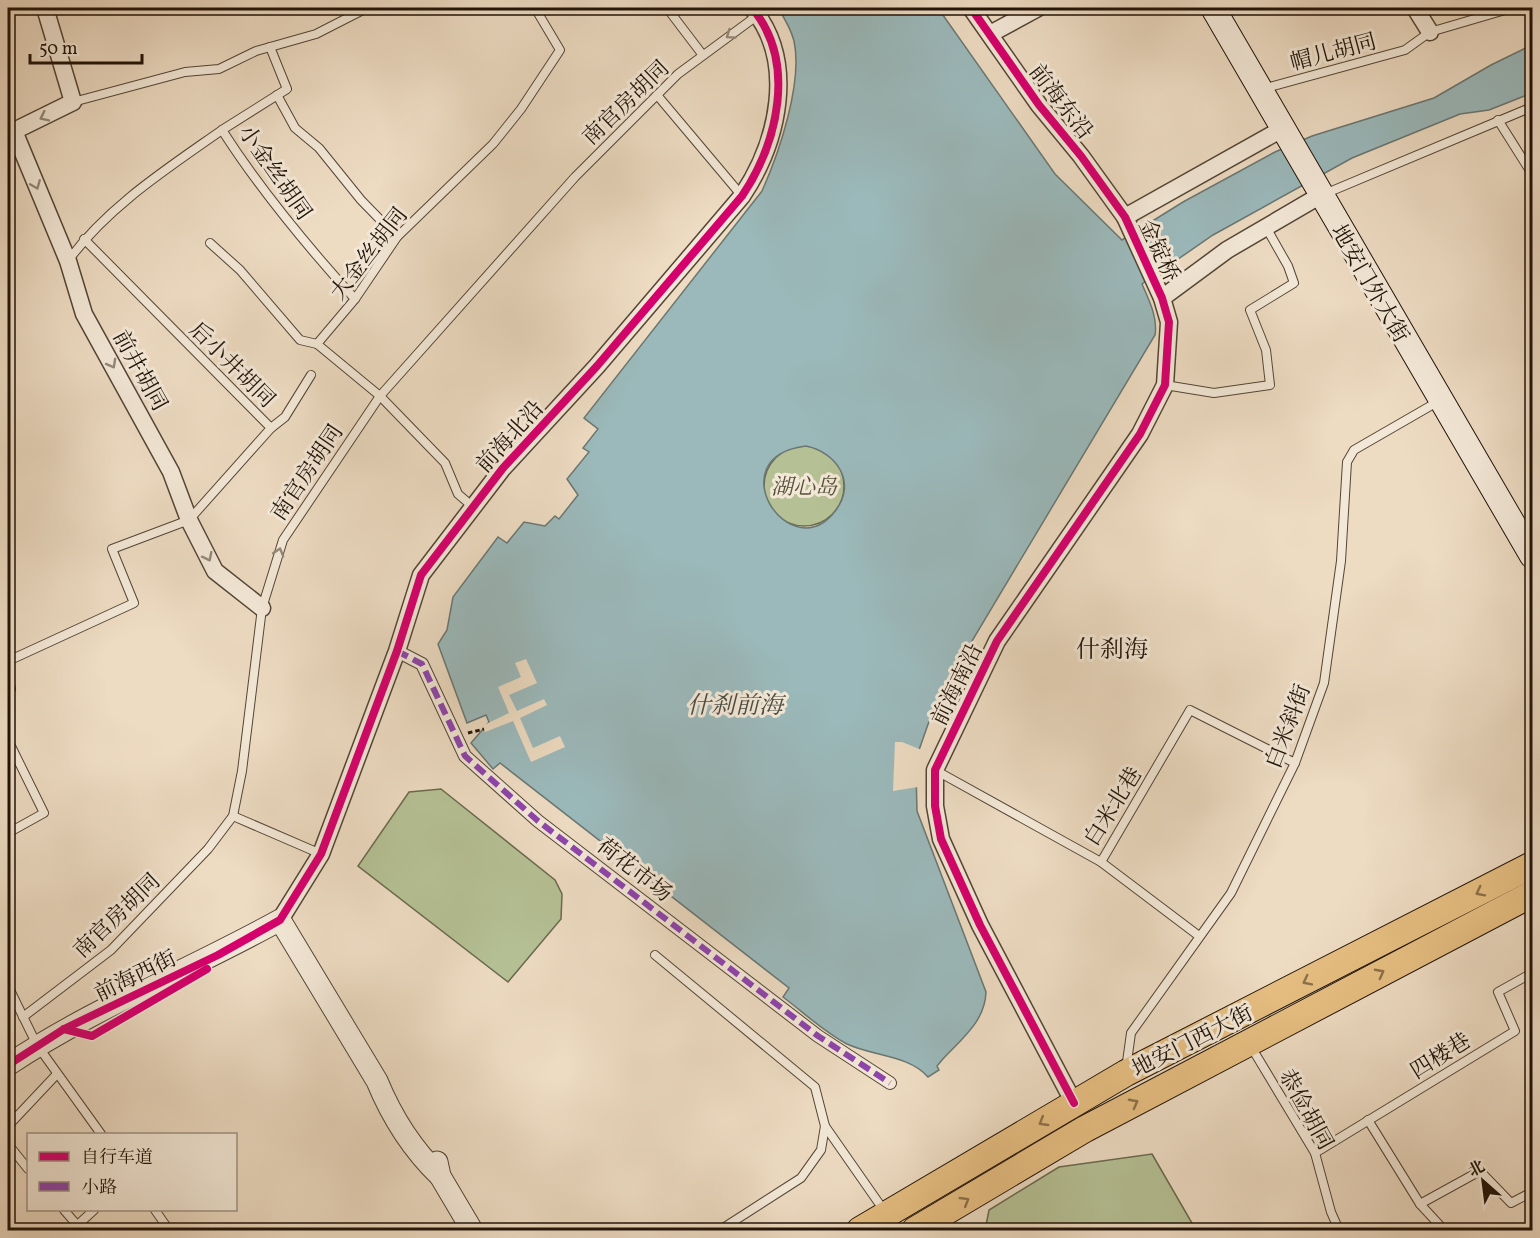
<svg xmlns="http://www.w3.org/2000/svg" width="1540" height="1238" font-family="Vollkorn,'Noto Serif SC',serif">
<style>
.green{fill:#b5c195;stroke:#6a6a4e;stroke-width:1.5}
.water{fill:#9bb9bb;stroke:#6a7773;stroke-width:1.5;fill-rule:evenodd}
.pier{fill:#eddbc2}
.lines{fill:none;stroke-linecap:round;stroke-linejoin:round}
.service-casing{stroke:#534536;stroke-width:10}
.pedestrian-casing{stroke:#534536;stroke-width:14}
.minor-casing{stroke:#534536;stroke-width:19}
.tertiary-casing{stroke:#534536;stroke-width:23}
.secondary-casing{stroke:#201308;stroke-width:26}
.primary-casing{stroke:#201308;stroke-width:28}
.path{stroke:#201308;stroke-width:3;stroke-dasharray:4.5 3;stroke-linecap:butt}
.service{stroke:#f3e8d7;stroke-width:8}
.pedestrian{stroke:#f3e8d7;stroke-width:12}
.minor{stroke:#f3e8d7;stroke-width:16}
.tertiary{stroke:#f3e8d7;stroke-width:21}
.secondary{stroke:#f3e8d7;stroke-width:24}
.primary{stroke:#e6be81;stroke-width:26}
.quiet{stroke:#8e44ad;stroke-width:6;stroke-dasharray:12 6;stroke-linecap:butt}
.cycleway-casing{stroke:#f3e8d7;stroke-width:11}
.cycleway{stroke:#d6006c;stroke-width:8}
.oneway{stroke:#94887a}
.oneway2{stroke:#8d714b}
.labels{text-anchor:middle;stroke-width:6;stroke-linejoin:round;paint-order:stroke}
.street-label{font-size:22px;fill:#201308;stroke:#f3e8d7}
.park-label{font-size:22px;font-style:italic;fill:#545039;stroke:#f3e8d7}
.neighbourhood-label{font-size:24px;fill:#201308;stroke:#f3e8d7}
.water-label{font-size:24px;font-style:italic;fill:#4b4d47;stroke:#f3e8d7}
</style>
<rect width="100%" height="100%" fill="#eddbc2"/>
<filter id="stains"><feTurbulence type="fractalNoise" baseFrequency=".00333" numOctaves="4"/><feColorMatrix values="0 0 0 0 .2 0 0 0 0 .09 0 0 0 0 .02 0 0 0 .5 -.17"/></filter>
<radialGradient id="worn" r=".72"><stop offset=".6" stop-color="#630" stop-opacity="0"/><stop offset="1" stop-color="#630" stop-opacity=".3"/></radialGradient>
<g class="green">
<circle cx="804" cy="486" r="40"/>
<polygon points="441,789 555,880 562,894 561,919 508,982 358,866 409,792"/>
<polygon points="1152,1154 1196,1230 985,1230 989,1210 1059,1167"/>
</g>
<path class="water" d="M778 8H938L1055 174 1122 240 1183 202 1275 152 1312 136 1434 98 1491 65 1532 45V93L1489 110 1460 114 1352 158 1213 235 1142 284C1149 300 1158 318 1155 335L957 666 932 713 919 750 916 770 917 811 986 992C985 1022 961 1039 942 1060L937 1066 939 1070 928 1077C909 1055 872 1056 847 1044 824 1032 803 1012 783 997L789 988 500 763 493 769 471 743 489 722 486 715 467 723 438 644 447 630 453 597 498 537 507 543 524 522 545 526 555 516 559 519 578 495 567 479 589 452 583 448 598 429 584 418 762 191C779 153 803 83 794 41 791 29 785 19 778 8ZM806 446C836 452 857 482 836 510 791 571 716 457 806 446Z"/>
<g class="pier">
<polygon points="526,659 537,683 509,695 517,711 544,699 547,705 520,718 533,748 560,736 565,747 531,762 513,721 485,732 482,726 509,713 498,687 521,677 515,663"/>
<polygon points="895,742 902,742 922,750 918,787 893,791"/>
</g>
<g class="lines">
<g class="service-casing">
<g id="service">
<polyline points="667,8 702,54"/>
<path d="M270 47 287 89 222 130C261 191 306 245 355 299"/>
<polyline points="1262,89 1405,50 1430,32 1512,8"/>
<polyline points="277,95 295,128 319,148 361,200 397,237"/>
<polyline points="657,95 742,196"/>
<polyline points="73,102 185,72 219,69 256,51 316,34 367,8"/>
<polyline points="1498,120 1532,174"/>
<polyline points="1322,195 1532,107"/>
<polyline points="210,243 240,270 300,340 317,344"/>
<path d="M68 261C107 207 168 168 222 130"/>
<polyline points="1165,385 1214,393 1270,385 1266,350 1250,310 1294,283 1288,266 1267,229"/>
<polyline points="271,428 285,417 311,375"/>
<polyline points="472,506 458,494 445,463 380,396 317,344 355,299 397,237 493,144 521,109 560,50 535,8"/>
<polyline points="8,661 134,603 112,549 189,520 271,428 84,239"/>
<polyline points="8,674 11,689 8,697"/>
<polyline points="8,740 44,813 8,833"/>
<polyline points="935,770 1101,862 1190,710 1295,763"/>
<polyline points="233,816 321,854"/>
<polyline points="1101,862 1199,936"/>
<polyline points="655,955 815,1087 825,1126 821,1150 801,1178 720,1230"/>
<polyline points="8,986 37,1045 101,1134"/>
<polyline points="23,1017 111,950 208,849 233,816 242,771 262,608 283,540 380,396 575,177 678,74 758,15"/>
<polyline points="1250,1045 1315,1153 1331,1212 1339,1230"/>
<polyline points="1126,1069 1131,1033 1231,893 1295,763 1324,683 1341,561 1347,462 1354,450 1439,401"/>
<polyline points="1368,1120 1420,1204 1444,1230"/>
<polyline points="8,1126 57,1074"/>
<polyline points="825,1126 885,1212"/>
<polyline points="8,1144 28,1169"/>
<polyline points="1315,1153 1515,1031 1498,992 1532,973"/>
<polyline points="1420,1204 1480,1171 1511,1203 1532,1192"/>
<polyline points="64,1210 77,1225"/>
<polyline points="155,1210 169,1230"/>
<polyline points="72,1230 94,1210"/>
</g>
</g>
<g class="pedestrian-casing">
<polyline id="pedestrian" points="397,651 422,664 465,756 538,821 818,1036 890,1083"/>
</g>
<g class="minor-casing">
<g id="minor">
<polyline points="45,8 73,102 14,131 68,261 84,314 171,472 189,520 215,571 262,608"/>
<polyline points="971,8 1039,105 1081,156 1125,217 1162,298 1169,322 1165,385 1140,434 997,641 935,770 935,806 941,839 980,925 1074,1103"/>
<polyline points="1415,8 1430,32"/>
<polyline points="990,34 1038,8"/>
<polyline points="1125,217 1282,129"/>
<polyline points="1162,298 1227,250 1321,195"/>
<path d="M280 920 321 854 397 651 421 575 503 468 597 366 742 196C778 142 797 62 752 8"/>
</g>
</g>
<g class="tertiary-casing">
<g id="tertiary">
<path d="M8 1065C93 1008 190 970 280 920L377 1081C391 1115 413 1150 440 1176"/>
<polyline points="437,1162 440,1176 472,1230"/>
</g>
</g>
<g class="secondary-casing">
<polyline id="secondary" points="1213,8 1532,556"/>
</g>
<g class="primary-casing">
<g id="primary">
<polyline points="860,1230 1126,1073 1532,865"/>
<polyline points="915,1230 1085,1129 1532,894"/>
</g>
</g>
<g class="path">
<polyline points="468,733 484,729"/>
<polyline points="792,1230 798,1227 801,1230"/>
</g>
<use href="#service" class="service"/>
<use href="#pedestrian" class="pedestrian"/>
<use href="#minor" class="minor"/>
<use href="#tertiary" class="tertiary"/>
<use href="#secondary" class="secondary"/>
<use href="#primary" class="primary"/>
<polyline class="quiet" points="397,651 422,664 465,756 538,821 818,1036 890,1083"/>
<g class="cycleway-casing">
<g id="cycleway">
<polyline points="971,8 1039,105 1081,156 1125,217 1162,298 1169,322 1165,385 1140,434 997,641 935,770 935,806 941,839 980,925 1074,1103"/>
<polyline points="64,1029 92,1036 207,969"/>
<path d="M8 1065 64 1029 218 955 280 920 321 854 397 651 421 575 503 468 597 366 742 196C778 142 797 62 752 8"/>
</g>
</g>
<use href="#cycleway" class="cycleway"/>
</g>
<defs><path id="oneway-chevron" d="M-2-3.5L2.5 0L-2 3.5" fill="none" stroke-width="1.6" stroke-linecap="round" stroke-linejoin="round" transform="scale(1.5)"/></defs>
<g class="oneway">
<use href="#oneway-chevron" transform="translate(730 35) rotate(145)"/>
<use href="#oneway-chevron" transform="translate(44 117) rotate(154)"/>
<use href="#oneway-chevron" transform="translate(36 185) rotate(68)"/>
<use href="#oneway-chevron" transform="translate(112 364) rotate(61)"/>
<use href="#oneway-chevron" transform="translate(279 552) rotate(-73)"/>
<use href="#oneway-chevron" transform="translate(208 557) rotate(63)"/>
</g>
<g class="oneway2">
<use href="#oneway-chevron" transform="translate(1480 892) rotate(153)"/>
<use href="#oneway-chevron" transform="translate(1380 973) rotate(-28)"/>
<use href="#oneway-chevron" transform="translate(1307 981) rotate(153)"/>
<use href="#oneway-chevron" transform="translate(1134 1103) rotate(-28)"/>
<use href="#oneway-chevron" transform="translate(1043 1122) rotate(149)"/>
<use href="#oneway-chevron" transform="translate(965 1201) rotate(-31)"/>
</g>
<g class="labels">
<g class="street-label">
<text transform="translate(1333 51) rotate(-15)" y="8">帽儿胡同</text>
<text transform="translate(1062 101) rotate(52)" y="8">前海东沿</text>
<text transform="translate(625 102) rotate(-44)" y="8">南官房胡同</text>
<text transform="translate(276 172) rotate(55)" y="8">小金丝胡同</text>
<text transform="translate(1160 250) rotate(65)" y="8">金锭桥</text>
<text transform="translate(368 253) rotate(-52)" y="8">大金丝胡同</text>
<text transform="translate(1371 283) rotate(60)" y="8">地安门外大街</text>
<text transform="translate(233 364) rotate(45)" y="8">后小井胡同</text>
<text transform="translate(141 370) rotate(61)" y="8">前井胡同</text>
<text transform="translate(509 436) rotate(-48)" y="8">前海北沿</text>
<text transform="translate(306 472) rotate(-56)" y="8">南官房胡同</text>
<text transform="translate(956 684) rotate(-64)" y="8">前海南沿</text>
<text transform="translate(1287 726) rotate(-69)" y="8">白米斜街</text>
<text transform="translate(1112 806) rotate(-58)" y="8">白米北巷</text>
<text transform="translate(635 869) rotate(38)" y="8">荷花市场</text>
<text transform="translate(116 915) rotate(-44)" y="8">南官房胡同</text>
<text transform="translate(135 975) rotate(-26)" y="8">前海西街</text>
<text transform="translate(1192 1040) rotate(-27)" y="8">地安门西大街</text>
<text transform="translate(1440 1055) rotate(-32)" y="8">四楼巷</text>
<text transform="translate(1307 1109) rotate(61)" y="8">恭俭胡同</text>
</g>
<g class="park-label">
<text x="804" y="494">湖心岛</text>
</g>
<g class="neighbourhood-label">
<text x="1112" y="657">什刹海</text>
</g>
<g class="water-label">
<text x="735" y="713">什刹前海</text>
</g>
</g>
<rect width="1540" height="1238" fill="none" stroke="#eddbc2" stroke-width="30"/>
<rect x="9" y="9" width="1522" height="1220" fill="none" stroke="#201308" stroke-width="3"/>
<rect x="15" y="15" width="1510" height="1208" fill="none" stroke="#201308" stroke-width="1.5"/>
<rect x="27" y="1133" width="210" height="78" fill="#f3e8d7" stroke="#9f9384" stroke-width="1.5"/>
<rect x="39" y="1152" width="30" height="9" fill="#d6006c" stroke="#9f9384" stroke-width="1.5"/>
<text x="81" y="1163" font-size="18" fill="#201308">自行车道</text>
<rect x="39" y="1182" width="30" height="9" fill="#8e44ad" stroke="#9f9384" stroke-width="1.5"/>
<text x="81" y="1193" font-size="18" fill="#201308">小路</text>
<g transform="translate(1483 1181) rotate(332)" stroke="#f3e8d7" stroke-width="4.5" paint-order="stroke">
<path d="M0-4.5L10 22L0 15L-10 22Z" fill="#201308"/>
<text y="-9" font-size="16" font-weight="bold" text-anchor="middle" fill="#201308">北</text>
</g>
<path d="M30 54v9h112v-9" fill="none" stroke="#201308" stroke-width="3"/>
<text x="39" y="54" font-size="18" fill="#201308" stroke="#f3e8d7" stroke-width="4.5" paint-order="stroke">50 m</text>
<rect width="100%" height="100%" filter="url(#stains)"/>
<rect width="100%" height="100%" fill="url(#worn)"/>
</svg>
